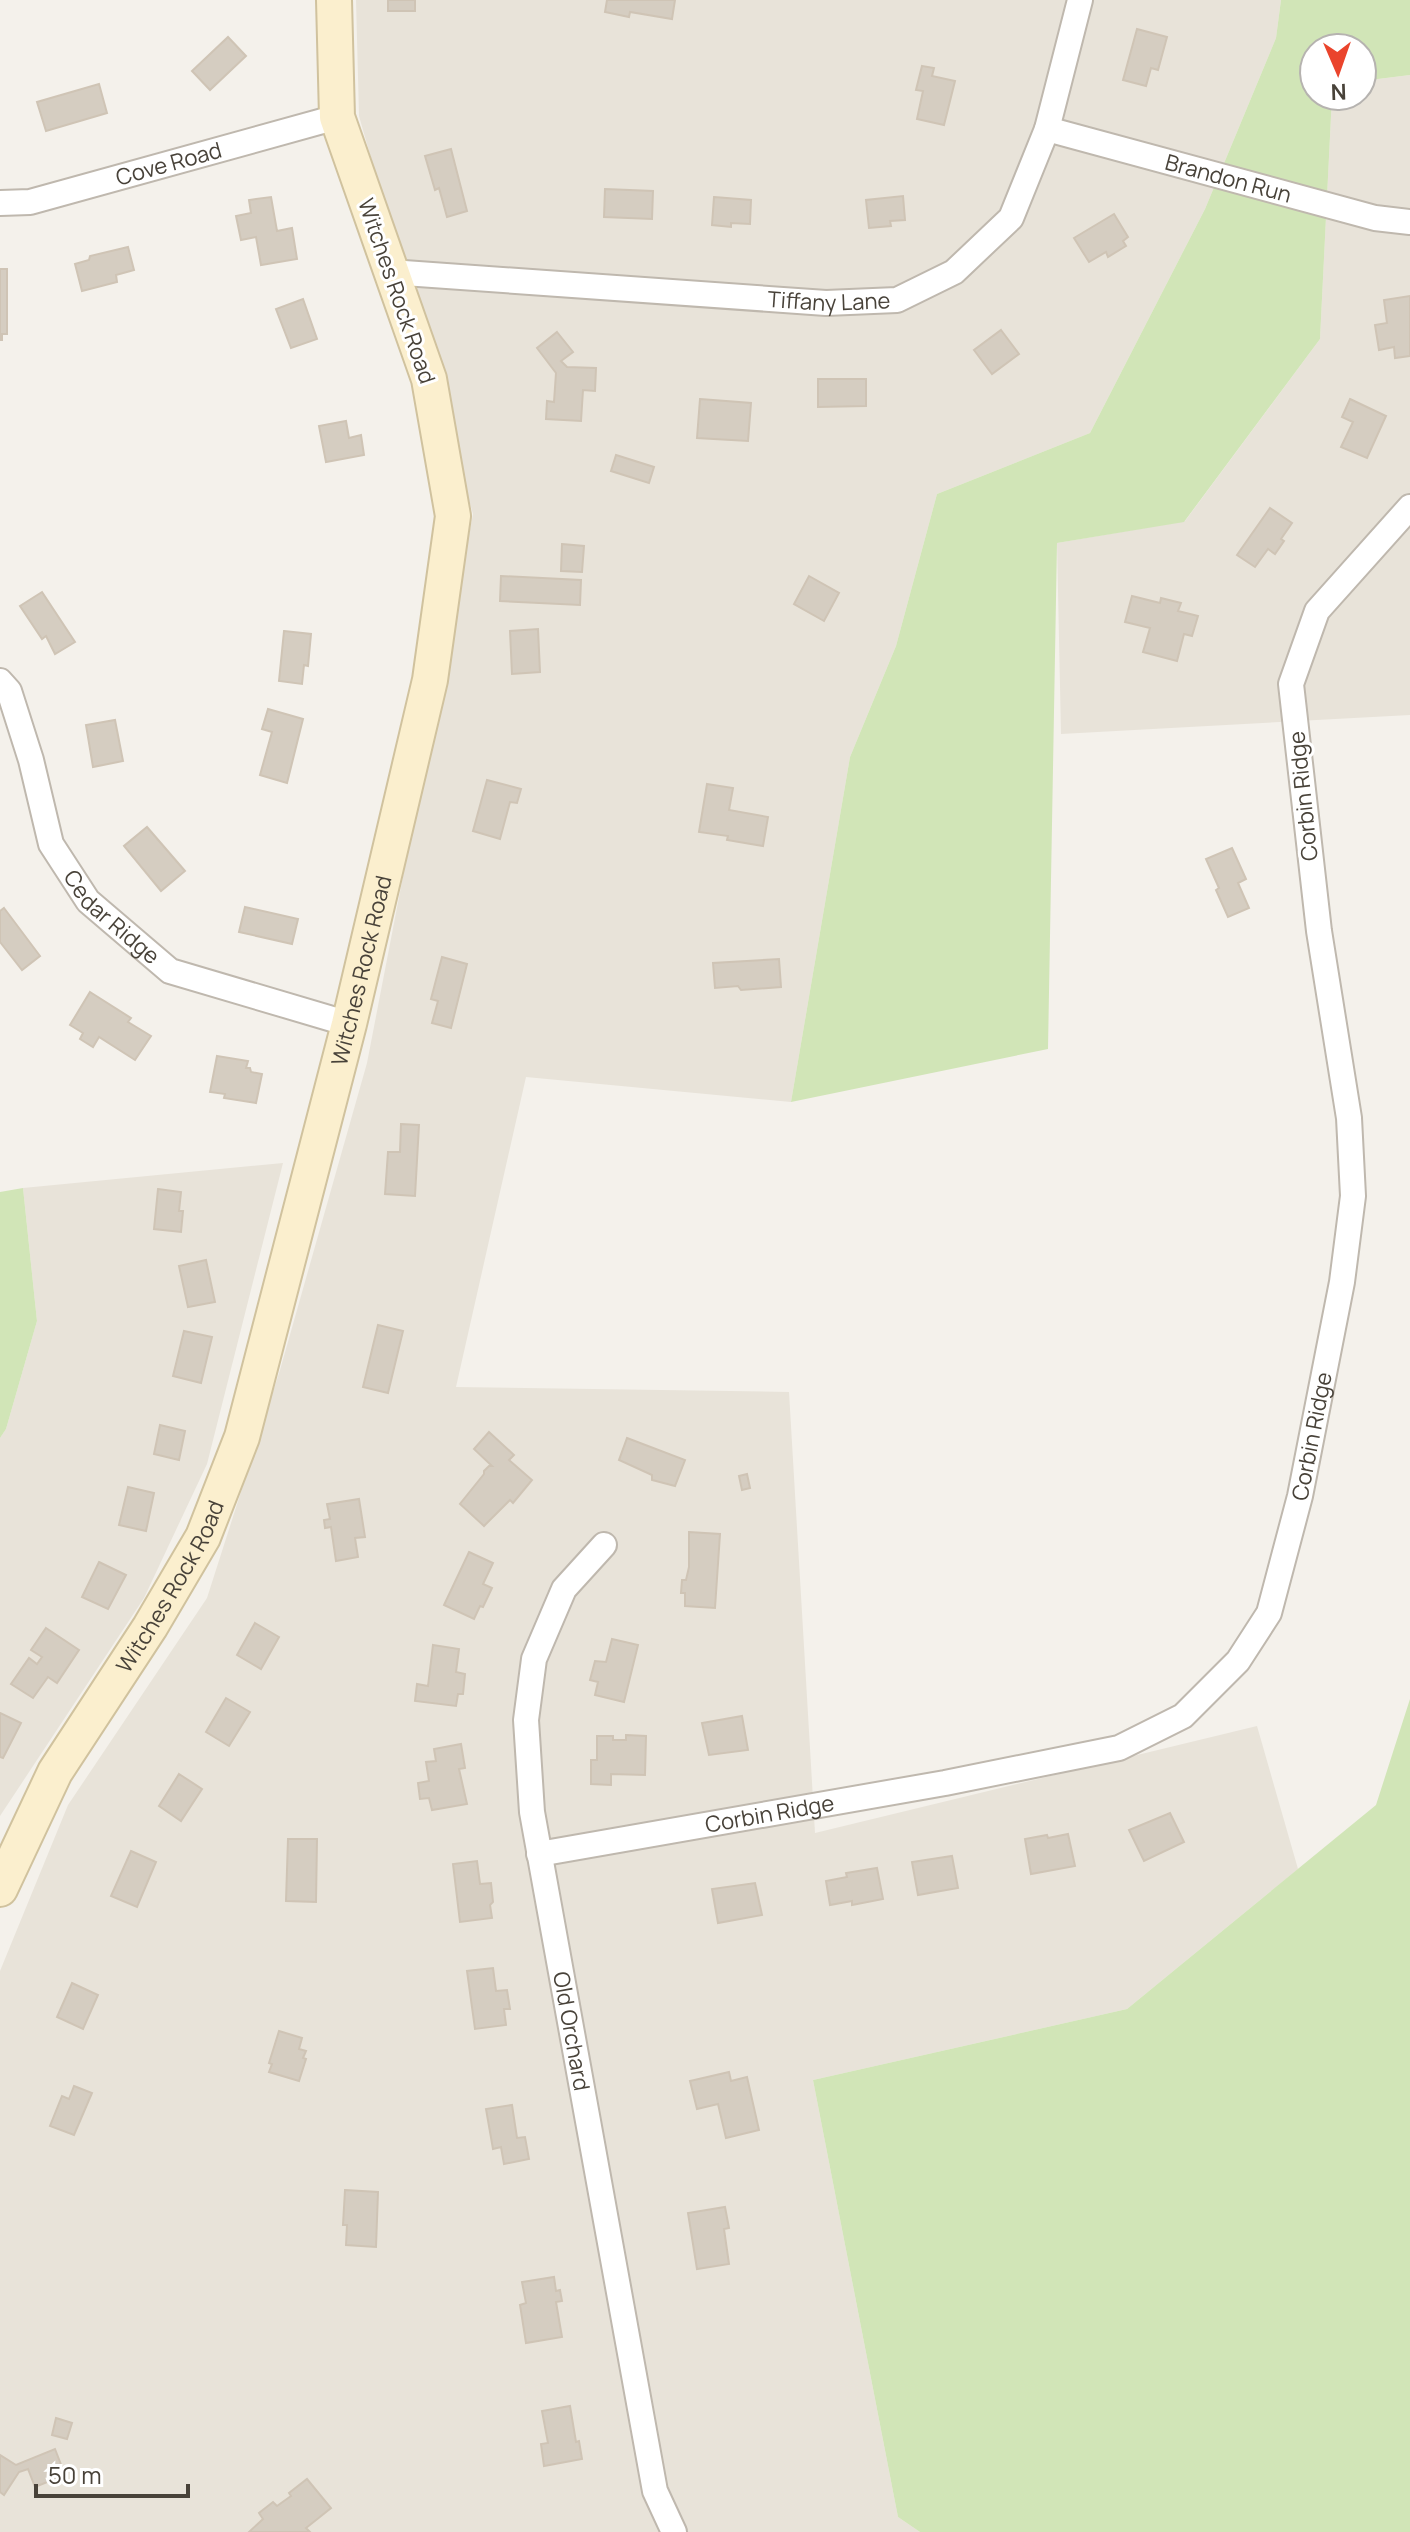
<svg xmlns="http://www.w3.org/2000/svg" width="1410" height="2532" font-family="Manrope,sans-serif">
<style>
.residential{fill:#e8e3d9}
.green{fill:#d1e5b7}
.building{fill:#d5cdc1;stroke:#cfc4b5;stroke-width:2}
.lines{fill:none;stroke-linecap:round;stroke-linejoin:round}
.street-casing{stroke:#bfb8ae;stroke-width:28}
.secondary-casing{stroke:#d0c29e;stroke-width:38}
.street{stroke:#fff;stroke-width:24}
.secondary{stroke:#fbefce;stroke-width:34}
.labels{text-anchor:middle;stroke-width:6;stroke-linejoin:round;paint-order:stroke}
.street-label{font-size:22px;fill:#484239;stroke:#fff}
</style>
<rect width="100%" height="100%" fill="#f4f1eb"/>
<g class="residential">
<polygon points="356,0 1281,0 1276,38 1205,209 1090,433 937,494 896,646 850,757 791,1102 526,1077 456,1387 789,1392 815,1833 1257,1726 1298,1869 1127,2009 813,2080 898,2517 920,2532 0,2532 0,1971 68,1805 207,1598 280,1370 367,1063 473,514 359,116"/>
<polygon points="1410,75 1410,715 1061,734 1057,543 1185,521 1320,339 1332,96 1362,96 1362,81"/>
<polygon points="283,1163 207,1464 144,1598 0,1816 0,1438 6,1429 37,1321 23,1188"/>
</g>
<g class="green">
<polygon points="1281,0 1410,0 1410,75 1362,81 1362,48 1314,48 1314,96 1332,96 1320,339 1184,522 1057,543 1048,1049 791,1102 850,757 896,646 937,494 1090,433 1205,209 1276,38"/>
<polygon points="23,1188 37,1321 6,1429 0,1438 0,1192"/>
<polygon points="1410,1699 1410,2532 920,2532 898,2517 813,2080 1127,2009 1376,1805"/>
</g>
<g class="building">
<rect x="388" y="0" width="27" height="11"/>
<polygon points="607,0 675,0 672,19 630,12 629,17 605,12"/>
<polygon points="1137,29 1167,37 1158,70 1151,68 1146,86 1123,80"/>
<polygon points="228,37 246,56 210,90 192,71"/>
<polygon points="922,66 934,68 932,76 955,81 944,125 917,119 923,91 916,90"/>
<polygon points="99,84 107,113 46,131 37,102"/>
<polygon points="451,149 467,211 447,217 439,188 435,190 425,156"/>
<polygon points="605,189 653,191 652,219 604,217"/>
<polygon points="903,196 905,220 890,221 891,226 869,228 866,200"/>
<polygon points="271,197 277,231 292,228 297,259 261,265 256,237 241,240 236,216 251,213 249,200"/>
<polygon points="714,197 751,200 750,224 731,223 731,227 712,225"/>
<polygon points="1114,214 1128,237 1123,241 1126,246 1108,257 1106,252 1089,262 1074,238"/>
<polygon points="128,247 134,270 116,275 117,282 82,291 75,264 89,260 90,256"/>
<polygon points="0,269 7,269 7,334 2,334 2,340 0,340"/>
<polygon points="1410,296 1410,356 1395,358 1394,347 1379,350 1375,325 1387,323 1384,300"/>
<polygon points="303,299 317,339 291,348 276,309"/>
<polygon points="1001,330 1019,354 992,374 974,350"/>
<polygon points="557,332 573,352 561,361 567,367 596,368 595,391 583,390 581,421 546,419 547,401 554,402 556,373 537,348"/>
<polygon points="818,379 866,379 866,406 818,407"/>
<polygon points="700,399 751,403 748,441 697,438"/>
<polygon points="1350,399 1386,416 1367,458 1341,447 1353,422 1342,417"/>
<polygon points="346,421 349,438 361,435 364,455 326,462 319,426"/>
<polygon points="616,455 654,467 649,483 611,471"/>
<polygon points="1270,508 1292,523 1281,539 1284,541 1275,554 1268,549 1255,567 1237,555"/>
<polygon points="562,544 584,546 582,572 561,571"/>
<polygon points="501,576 581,580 580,605 500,601"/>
<polygon points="809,576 839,593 824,621 794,604"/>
<polygon points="42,592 75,642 55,654 46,636 42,639 20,606"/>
<polygon points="1132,596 1160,603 1161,598 1181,603 1178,611 1198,616 1192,636 1184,634 1177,661 1143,652 1150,628 1125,622"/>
<polygon points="538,629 540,672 512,674 510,631"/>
<polygon points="284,631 311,634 308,666 304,665 302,684 279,681"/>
<polygon points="268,709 303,719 287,783 260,775 272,732 262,729"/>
<polygon points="115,720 123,761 93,767 86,725"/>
<polygon points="487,780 521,789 517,803 510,802 500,839 473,831"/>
<polygon points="707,784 733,788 729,810 768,817 763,846 727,840 728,836 699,832"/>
<polygon points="147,827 185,871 161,891 124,846"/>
<polygon points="1232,848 1246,879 1238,883 1249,908 1228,917 1216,890 1219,888 1206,859"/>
<polygon points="245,907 298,919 292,944 239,932"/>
<polygon points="4,908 40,956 22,970 0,942 0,911"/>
<polygon points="442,957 467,964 451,1028 432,1023 438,1001 431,999"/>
<polygon points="779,959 781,987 741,990 738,986 715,988 713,963"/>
<polygon points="90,992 131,1018 128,1022 151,1036 135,1060 99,1037 93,1047 80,1039 83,1033 70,1025"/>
<polygon points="217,1056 248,1061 246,1068 250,1068 251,1072 262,1074 256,1103 224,1098 225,1094 210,1092"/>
<polygon points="401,1124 419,1125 415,1196 385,1194 388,1152 400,1152"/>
<polygon points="158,1189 181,1192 179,1211 183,1211 181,1232 154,1229"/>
<polygon points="206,1260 215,1302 188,1307 179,1266"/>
<polygon points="378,1325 403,1331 388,1393 363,1387"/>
<polygon points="184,1331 212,1337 201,1383 173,1376"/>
<polygon points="160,1425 185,1431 179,1460 154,1454"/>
<polygon points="489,1432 514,1455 509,1460 532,1480 513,1503 510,1500 484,1526 460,1504 484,1474 484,1471 489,1466 492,1466 474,1449"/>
<polygon points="627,1438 685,1460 675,1486 652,1480 652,1475 619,1460"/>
<polygon points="747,1474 750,1488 742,1490 739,1476"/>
<polygon points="128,1487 154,1493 146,1531 119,1525"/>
<polygon points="359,1499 365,1537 355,1538 358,1557 336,1561 331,1527 325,1528 324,1520 330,1519 327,1504"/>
<polygon points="689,1532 720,1534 715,1608 685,1606 685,1593 681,1593 682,1580 686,1580 689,1567"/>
<polygon points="469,1552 493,1563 483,1584 492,1588 483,1607 480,1606 474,1619 444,1605"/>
<polygon points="99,1562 126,1575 108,1609 82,1597"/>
<polygon points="255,1623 279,1637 261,1669 237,1655"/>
<polygon points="46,1628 79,1650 57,1683 48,1677 33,1698 11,1684 29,1658 37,1664 42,1657 31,1650"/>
<polygon points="612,1639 638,1645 624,1702 595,1695 598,1682 590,1680 595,1661 606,1662"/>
<polygon points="433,1645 459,1649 456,1672 465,1674 463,1694 458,1694 456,1706 415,1701 417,1684 428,1686"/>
<polygon points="226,1698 250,1712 229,1746 206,1732"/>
<polygon points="0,1713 21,1723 3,1758 0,1757"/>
<polygon points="742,1716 748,1750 709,1755 702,1723"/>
<polygon points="626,1735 646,1736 645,1775 611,1774 611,1785 591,1784 591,1760 597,1760 597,1736 613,1736 613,1740 626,1740"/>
<polygon points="461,1744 465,1768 459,1769 467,1804 432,1810 429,1798 420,1799 418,1783 429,1781 426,1762 436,1761 434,1749"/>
<polygon points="179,1774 202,1789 181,1821 159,1806"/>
<polygon points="1170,1813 1184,1842 1144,1861 1129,1830"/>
<polygon points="1068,1834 1075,1866 1031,1874 1025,1839 1047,1835 1048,1838"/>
<polygon points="288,1839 317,1839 316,1902 286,1901"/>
<polygon points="131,1851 156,1862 137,1907 111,1896"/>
<polygon points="952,1856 958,1888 918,1895 912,1862"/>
<polygon points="477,1861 480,1884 491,1883 493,1902 490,1905 492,1918 460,1922 453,1864"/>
<polygon points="877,1868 883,1899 852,1905 852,1901 830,1905 826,1881 847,1877 846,1873"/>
<polygon points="755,1883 762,1915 718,1923 712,1889"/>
<polygon points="493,1968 496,1991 507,1990 510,2009 504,2009 506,2025 475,2029 467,1971"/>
<polygon points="72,1983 98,1995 83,2029 57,2017"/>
<polygon points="279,2031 302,2038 299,2049 306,2051 303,2058 306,2059 299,2081 269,2072 272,2064 269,2063"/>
<polygon points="729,2072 731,2081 747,2077 759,2130 726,2138 718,2104 697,2109 690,2081"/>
<polygon points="74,2086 92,2093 74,2135 50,2126 62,2096 69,2099"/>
<polygon points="512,2105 517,2138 525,2137 529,2159 504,2164 501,2147 493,2149 486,2109"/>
<polygon points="345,2190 378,2192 376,2247 346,2245 347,2225 343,2225"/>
<polygon points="725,2207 729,2228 724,2229 729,2264 697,2269 688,2213"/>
<polygon points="554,2277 556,2291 560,2290 562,2301 556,2302 562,2337 526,2343 520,2305 526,2303 522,2282"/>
<polygon points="570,2406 576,2442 579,2441 582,2459 544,2466 541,2444 548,2443 542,2411"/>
<polygon points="56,2418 72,2423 67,2439 52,2435"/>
<polygon points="55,2449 65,2475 35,2487 28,2469 19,2472 4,2495 0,2492 0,2455 16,2465"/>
<polygon points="307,2479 331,2508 306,2528 310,2532 249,2532 263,2519 259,2513 273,2502 277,2506 291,2496 289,2493"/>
</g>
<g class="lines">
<g class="street-casing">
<g id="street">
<path id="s1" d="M1047 129 1375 218 1410 222"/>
<path id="s2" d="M0 203 30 202 337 117"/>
<path id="s3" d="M390 272 826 303 897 300 954 272 1011 218 1047 129 1080 0"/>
<path id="s4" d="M0 681 9 691 31 760 51 844 88 901 170 971 349 1024"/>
<path id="s5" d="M604 1545 564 1589 534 1659 526 1720 532 1812 655 2491 674 2532"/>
<path id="s6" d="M539 1854 945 1783 1119 1748 1183 1716 1238 1661 1269 1613 1300 1496 1342 1282 1353 1196 1349 1118 1319 931 1291 684 1317 611 1410 507"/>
</g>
</g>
<g class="secondary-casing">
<g id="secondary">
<path id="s7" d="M0 1889 55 1772 150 1627 203 1537 242 1437 349 1024 430 680 453 516 429 379 337 117 334 0"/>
</g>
</g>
<use href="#street" class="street"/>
<use href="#secondary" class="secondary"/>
</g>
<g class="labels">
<g class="street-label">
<text dy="8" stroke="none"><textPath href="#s2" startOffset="174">Cove Road</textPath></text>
<text dy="8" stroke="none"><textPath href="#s1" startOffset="188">Brandon Run</textPath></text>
<text transform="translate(397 291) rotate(71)" y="8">Witches Rock Road</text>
<text dy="8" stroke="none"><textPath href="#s3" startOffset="440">Tiffany Lane</textPath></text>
<text transform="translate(1303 796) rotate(-96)" y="8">Corbin Ridge</text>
<text dy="8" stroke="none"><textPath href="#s4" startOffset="268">Cedar Ridge</textPath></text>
<text dy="8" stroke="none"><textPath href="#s7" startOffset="996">Witches Rock Road</textPath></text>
<text dy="8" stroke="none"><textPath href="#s6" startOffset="978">Corbin Ridge</textPath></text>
<text dy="8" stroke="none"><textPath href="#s7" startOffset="348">Witches Rock Road</textPath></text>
<text dy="8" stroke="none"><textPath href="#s6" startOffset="234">Corbin Ridge</textPath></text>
<text dy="8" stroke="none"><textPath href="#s5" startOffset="512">Old Orchard</textPath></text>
</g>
</g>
<g transform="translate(1338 72) rotate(178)"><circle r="38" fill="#ffffff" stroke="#b6b3b0" stroke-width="2"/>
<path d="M0-6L14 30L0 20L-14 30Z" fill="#ea442c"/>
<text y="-12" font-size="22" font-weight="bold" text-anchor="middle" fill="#484239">N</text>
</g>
<path d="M36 2484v12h152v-12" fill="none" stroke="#484239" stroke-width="4"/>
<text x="48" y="2484" font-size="24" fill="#484239" stroke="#ffffff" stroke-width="6" paint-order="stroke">50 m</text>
</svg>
